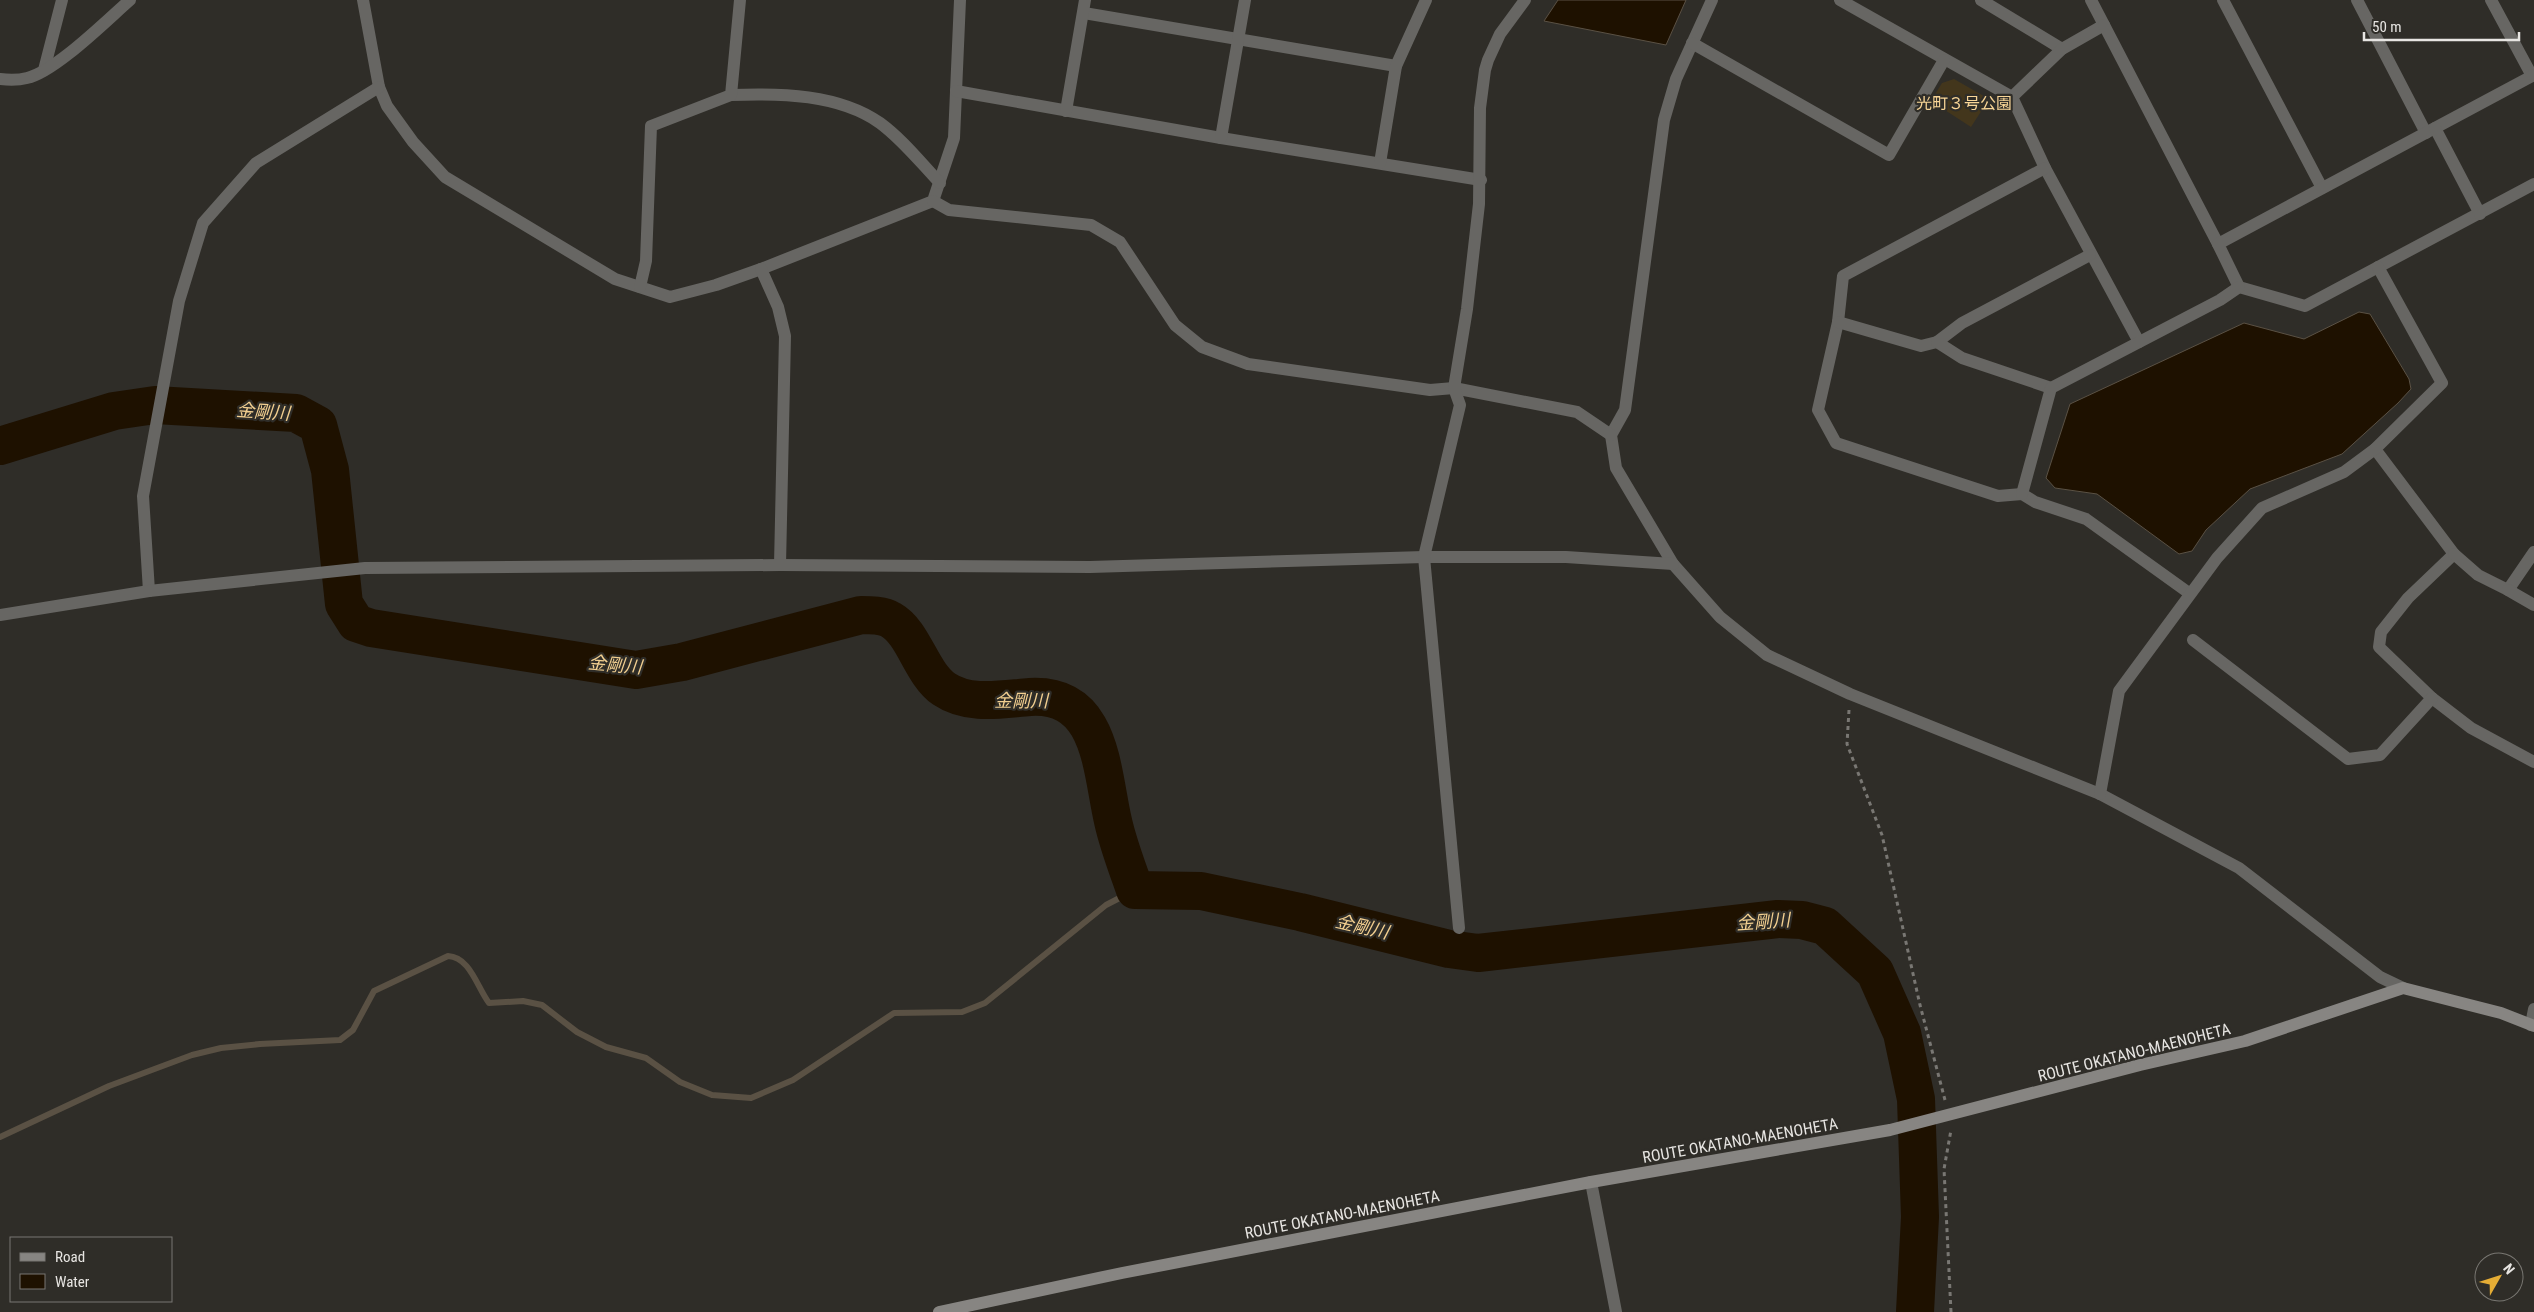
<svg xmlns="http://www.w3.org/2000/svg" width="2534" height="1312" font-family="'Roboto Condensed','Noto Sans JP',sans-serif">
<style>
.green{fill:#43361c}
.water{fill:#1e1100;stroke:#5a5144}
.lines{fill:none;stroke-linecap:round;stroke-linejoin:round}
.stream{stroke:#5a5144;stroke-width:6}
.river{stroke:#1e1100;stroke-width:38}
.path{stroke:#797773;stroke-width:3;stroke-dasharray:4 4;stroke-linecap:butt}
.minor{stroke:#676663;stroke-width:12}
.secondary{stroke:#878582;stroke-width:12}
.labels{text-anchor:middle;stroke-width:4.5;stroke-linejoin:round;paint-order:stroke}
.park-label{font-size:16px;fill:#f8d596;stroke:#2f2d28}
.street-label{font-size:16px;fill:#e7e5e2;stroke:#2f2d28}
.water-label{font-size:18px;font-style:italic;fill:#f2cf90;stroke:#2f2d28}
</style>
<rect width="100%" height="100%" fill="#2f2d28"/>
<polygon class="green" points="1954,79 1989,99 1971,127 1931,101 1942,83"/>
<g class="water">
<polygon points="1558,0 1686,0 1666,45 1544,21"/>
<polygon points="2359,312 2370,314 2409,379 2411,389 2398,403 2342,454 2250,489 2206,530 2192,551 2179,554 2097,494 2055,488 2046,478 2070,404 2244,323 2304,339"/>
</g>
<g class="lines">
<path class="stream" d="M0 1137 109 1086 192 1055 221 1048 260 1044 340 1040 353 1030 374 991 448 956C470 957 477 987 489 1003L523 1001 542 1005 577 1032 606 1047 646 1058 680 1082 712 1095 751 1098 793 1080 894 1013 962 1012 985 1003 1106 905 1135 890"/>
<path class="river" d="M0 446 114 411 155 405 296 413 318 425 330 470 344 604 356 623 371 628 636 670 682 662 861 615C870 615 883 615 891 620 914 633 921 673 944 689 969 706 1002 699 1030 697 1102 693 1101 769 1113 821 1118 844 1127 867 1135 890L1201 891 1300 912 1449 949 1478 953 1778 919 1802 920 1825 926 1875 972 1902 1033 1916 1099 1920 1217 1915 1312"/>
<g class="path">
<polyline points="1849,710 1847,744 1882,835 1920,1005 1945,1100"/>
<polyline points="1951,1312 1944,1169 1951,1130"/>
</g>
<g class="minor">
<polyline points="363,0 379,87 387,106 413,142 445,177 615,279 670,297 716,285 761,269 933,201 954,138 960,0"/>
<polyline points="1712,0 1676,79 1664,120 1625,410 1611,435 1616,468 1673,564 1720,617 1767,655 1850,694 2100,794 2239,868 2380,977 2403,988"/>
<polyline points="1840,0 2012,97"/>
<polyline points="1981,0 2062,49"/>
<polyline points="2091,0 2104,25 2062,49 2012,97 2045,168 2139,342"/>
<polyline points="2223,0 2322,188"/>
<polyline points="2357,0 2426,133"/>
<polyline points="2491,0 2532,76"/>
<polyline points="1084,13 1396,66"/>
<polyline points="2104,25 2218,244"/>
<polyline points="1692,43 1889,155 1944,60"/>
<polyline points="44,70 62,0"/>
<polyline points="2534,75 2218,244 2239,287 2305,306 2534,184"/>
<path d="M0 79C9 80 19 80 27 78 55 72 107 20 130 0"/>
<polyline points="956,91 1221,138 1481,180"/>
<path d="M731 95C780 93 839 94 880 123 903 140 921 163 940 183"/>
<polyline points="1066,111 1085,0"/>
<polyline points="2435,128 2480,214"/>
<polyline points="1221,138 1245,0"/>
<polyline points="1380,163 1396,66 1426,0"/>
<polyline points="2045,168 1843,276 1838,322 1818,410 1836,443 1998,496 2022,494 2035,502 2086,519 2189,593"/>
<polyline points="933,201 949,210 1091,225 1120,242 1175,325 1202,347 1248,364 1430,390 1454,388 1577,412 1611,435"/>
<polyline points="761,269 778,307 785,336 780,565"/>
<polyline points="640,287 646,261 651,126 731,95 740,0"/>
<polyline points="1838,322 1921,346 1937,342"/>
<polyline points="2051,388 1962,358 1937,342 1962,323 2090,255"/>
<polyline points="2375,449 2454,554 2408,598 2381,632 2379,647 2432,698 2471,728 2534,762"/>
<polyline points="2022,494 2051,388 2220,300 2239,287"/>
<polyline points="2454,554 2478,575 2508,590 2534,552"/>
<polyline points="2508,590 2534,605"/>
<polyline points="149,591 143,496 179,301 203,223 256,163 379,87"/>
<polyline points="0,615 149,591 365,568 780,565 1090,567 1424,557 1566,557 1673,564"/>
<polyline points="2193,640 2348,759 2380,755 2432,698"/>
<polyline points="2100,794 2119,691 2217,558 2262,508 2344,472 2375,449 2442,383 2378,267"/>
<polyline points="1459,928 1424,557 1460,405 1454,388 1467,309 1479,204 1480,108 1485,70 1488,60 1500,34 1525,0"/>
<polyline points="2531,1025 2534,1009"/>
<polyline points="1591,1182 1616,1312"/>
</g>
<polyline class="secondary" points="939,1312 1122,1273 1591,1182 1890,1130 2140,1065 2245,1041 2403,988 2501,1013 2534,1026"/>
</g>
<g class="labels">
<g class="park-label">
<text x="1964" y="109">光町３号公園</text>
</g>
<g class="street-label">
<text transform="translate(2134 1052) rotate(-14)" y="6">ROUTE OKATANO-MAENOHETA</text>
<text transform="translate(1740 1140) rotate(-10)" y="6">ROUTE OKATANO-MAENOHETA</text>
<text transform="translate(1342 1214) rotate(-11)" y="6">ROUTE OKATANO-MAENOHETA</text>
</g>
<g class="water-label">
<text transform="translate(263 412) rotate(4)" y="6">金剛川</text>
<text transform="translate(615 665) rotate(5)" y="6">金剛川</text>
<text x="1021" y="707">金剛川</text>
<text transform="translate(1763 922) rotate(-4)" y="6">金剛川</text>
<text transform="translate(1362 927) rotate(13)" y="6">金剛川</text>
</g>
</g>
<rect x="10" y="1237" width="162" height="65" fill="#2f2d28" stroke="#797772"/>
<rect x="20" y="1253" width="25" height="8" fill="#878582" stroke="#797772"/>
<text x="55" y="1262" font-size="15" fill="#e7e5e2">Road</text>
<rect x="20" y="1274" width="25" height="15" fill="#1e1100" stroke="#797772"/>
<text x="55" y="1287" font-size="15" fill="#e7e5e2">Water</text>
<g transform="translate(2499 1277) rotate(51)"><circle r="24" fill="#2f2d28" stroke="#797772"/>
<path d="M0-4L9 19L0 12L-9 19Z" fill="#e5ad35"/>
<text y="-8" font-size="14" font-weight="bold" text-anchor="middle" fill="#e7e5e2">N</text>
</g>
<path d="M2364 32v8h155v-8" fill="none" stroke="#e7e5e2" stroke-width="2.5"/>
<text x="2372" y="32" font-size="15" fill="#e7e5e2" stroke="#2f2d28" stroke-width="4" paint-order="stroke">50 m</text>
</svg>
